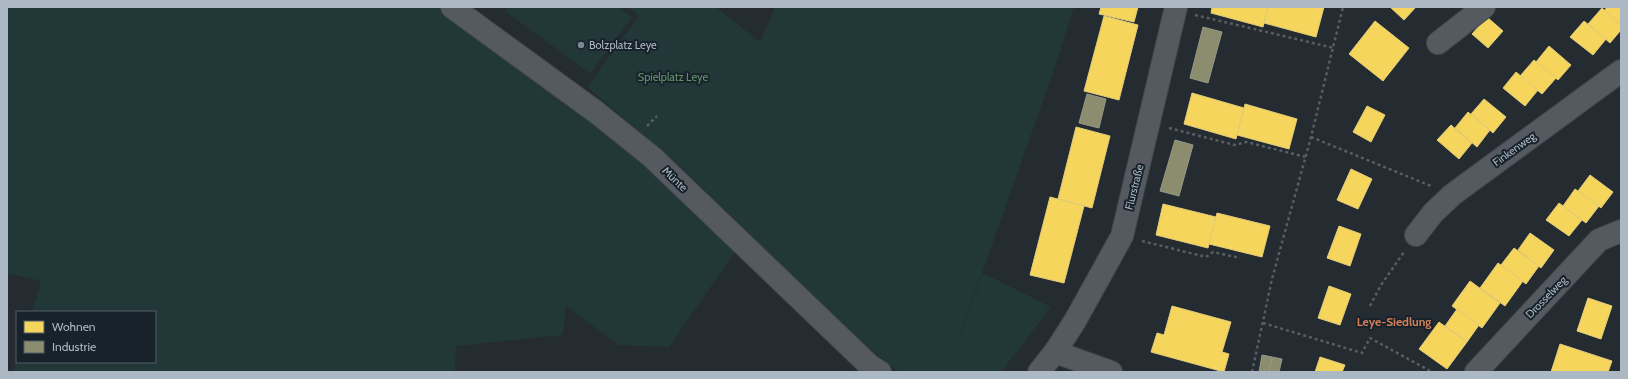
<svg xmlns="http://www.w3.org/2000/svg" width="1628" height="379" font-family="Cabin,sans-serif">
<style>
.green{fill:#223737}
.homes{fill:#f6d55c;stroke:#e0cc7b}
.industry{fill:#8c8c6e;stroke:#969988}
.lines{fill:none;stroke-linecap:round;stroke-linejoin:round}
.minor-casing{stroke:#42474c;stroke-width:24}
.path{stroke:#575e63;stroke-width:2.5;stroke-dasharray:3 3;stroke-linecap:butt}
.minor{stroke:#545a60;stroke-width:22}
.poi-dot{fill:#7c8791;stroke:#18222b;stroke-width:1.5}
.labels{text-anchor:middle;stroke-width:4;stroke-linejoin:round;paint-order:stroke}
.poi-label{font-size:11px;fill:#acb8c4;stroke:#18222b;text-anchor:start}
.park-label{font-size:11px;fill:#649469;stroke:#18222b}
.street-label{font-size:11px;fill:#acb8c4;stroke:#18222b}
.neighbourhood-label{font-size:12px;font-weight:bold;fill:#d47e57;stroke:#18222b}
</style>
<rect width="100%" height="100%" fill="#242b31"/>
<g class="green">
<polygon points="7,7 438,7 635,154 735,252 669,347 619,345 566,306 563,335 456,346 455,372 13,372 17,358 17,362 155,362 155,312 32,312 41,281 7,273"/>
<polygon points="507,7 619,7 632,17 590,74 505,11"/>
<polygon points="628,7 716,7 760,42 775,7 1074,7 1055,67 950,364 983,273 1051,307 1001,372 898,372 843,326 679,165 587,87 639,16"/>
</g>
<g class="homes">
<polygon points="1101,7 1138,7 1134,22 1099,14"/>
<polygon points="1212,7 1268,7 1263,27 1211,13"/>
<polygon points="1268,7 1324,7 1316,37 1264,23"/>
<polygon points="1390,7 1416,7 1404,20"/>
<polygon points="1607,7 1621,7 1621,25 1604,11"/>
<polygon points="1602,8 1621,25 1621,30 1610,43 1588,24"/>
<polygon points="1104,16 1138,25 1119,100 1084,91"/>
<polygon points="1487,17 1503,31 1488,48 1472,34"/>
<polygon points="1375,21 1409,48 1383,81 1349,54"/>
<polygon points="1584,21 1606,39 1593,55 1570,37"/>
<polygon points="1549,46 1571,65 1558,80 1536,62"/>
<polygon points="1534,60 1556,78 1542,94 1520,76"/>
<polygon points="1516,72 1538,90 1525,106 1503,88"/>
<polygon points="1192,93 1244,108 1236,139 1184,124"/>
<polygon points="1484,99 1506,117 1493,133 1471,114"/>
<polygon points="1245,104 1297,119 1289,149 1237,135"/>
<polygon points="1367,106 1385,115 1371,142 1353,132"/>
<polygon points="1468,112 1490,130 1477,147 1455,128"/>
<polygon points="1451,125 1472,143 1459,159 1437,140"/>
<polygon points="1076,127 1110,136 1092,208 1058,199"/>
<polygon points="1351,169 1372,179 1358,209 1337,200"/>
<polygon points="1590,175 1613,192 1601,208 1578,191"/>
<polygon points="1575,189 1599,206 1586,223 1563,206"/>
<polygon points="1050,197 1084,206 1064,283 1030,275"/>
<polygon points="1559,203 1582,220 1569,236 1546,220"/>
<polygon points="1163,204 1216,217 1208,248 1156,235"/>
<polygon points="1217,213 1270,226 1262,257 1209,244"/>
<polygon points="1339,226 1361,234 1350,266 1327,258"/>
<polygon points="1530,233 1554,250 1541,268 1518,250"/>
<polygon points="1514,248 1539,266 1526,284 1501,265"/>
<polygon points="1498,263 1523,281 1505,306 1480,288"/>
<polygon points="1470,281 1500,303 1482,328 1452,306"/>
<polygon points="1329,286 1351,294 1340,325 1318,318"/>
<polygon points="1588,298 1612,306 1601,339 1577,331"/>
<polygon points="1172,306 1231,322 1222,352 1229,354 1224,372 1151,352 1157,333 1164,335"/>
<polygon points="1457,309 1479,325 1467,342 1445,326"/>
<polygon points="1439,322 1467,342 1447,369 1419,349"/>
<polygon points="1560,344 1612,361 1608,372 1551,372"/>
<polygon points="1320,357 1345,365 1342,372 1315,372"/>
</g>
<g class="industry">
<polygon points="1203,27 1222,32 1208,83 1190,78"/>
<polygon points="1087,94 1106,99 1099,128 1079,123"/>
<polygon points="1175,140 1193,145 1179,196 1160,191"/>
<polygon points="1262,355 1272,357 1269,372 1259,372"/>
<polygon points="1272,357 1282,359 1279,372 1269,372"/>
</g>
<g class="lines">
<g class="minor-casing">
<g id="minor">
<polyline points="452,7 596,112 652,157 869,365 880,372"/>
<polyline points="1438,43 1484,7"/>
<polyline points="1416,235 1433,213 1452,195 1621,71"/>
<polyline points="1055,352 1111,372"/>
<polyline points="1039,372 1055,352 1075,321 1122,236 1176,7"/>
<polyline points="1476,372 1599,240 1621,231"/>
</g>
</g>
<g class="path">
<polyline points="1195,15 1334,48"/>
<polyline points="647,126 657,116"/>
<polyline points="1169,128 1235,145 1246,142 1306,157"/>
<polyline points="1311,137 1431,186"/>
<polyline points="1142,241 1206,257 1213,252 1240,258"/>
<polyline points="1370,306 1381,285 1404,252"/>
<polyline points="1263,323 1362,353 1370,338 1432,372"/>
<polyline points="1252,372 1272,279 1311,137 1343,7"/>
</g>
<use href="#minor" class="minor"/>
</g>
<circle class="poi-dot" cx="581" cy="45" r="4"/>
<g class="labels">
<g class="poi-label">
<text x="589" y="49">Bolzplatz Leye</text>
</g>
<g class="park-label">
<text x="673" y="81">Spielplatz Leye</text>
</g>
<g class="street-label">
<text transform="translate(1514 149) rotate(-36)" y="4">Finkenweg</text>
<text transform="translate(675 179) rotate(44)" y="4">Münte</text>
<text transform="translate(1134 187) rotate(-76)" y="4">Flurstraße</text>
<text transform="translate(1546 297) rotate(-46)" y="4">Drosselweg</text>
</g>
<g class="neighbourhood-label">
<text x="1394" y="326">Leye-Siedlung</text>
</g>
</g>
<rect width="1628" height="379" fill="none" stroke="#acb8c4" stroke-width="16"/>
<rect x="16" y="311" width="140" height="52" fill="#18222b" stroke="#535e68"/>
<rect x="24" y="321" width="20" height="12" fill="#f6d55c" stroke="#535e68"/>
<text x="52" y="331" font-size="12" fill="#acb8c4">Wohnen</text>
<rect x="24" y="341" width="20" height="12" fill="#8c8c6e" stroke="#535e68"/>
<text x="52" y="351" font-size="12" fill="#acb8c4">Industrie</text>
</svg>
